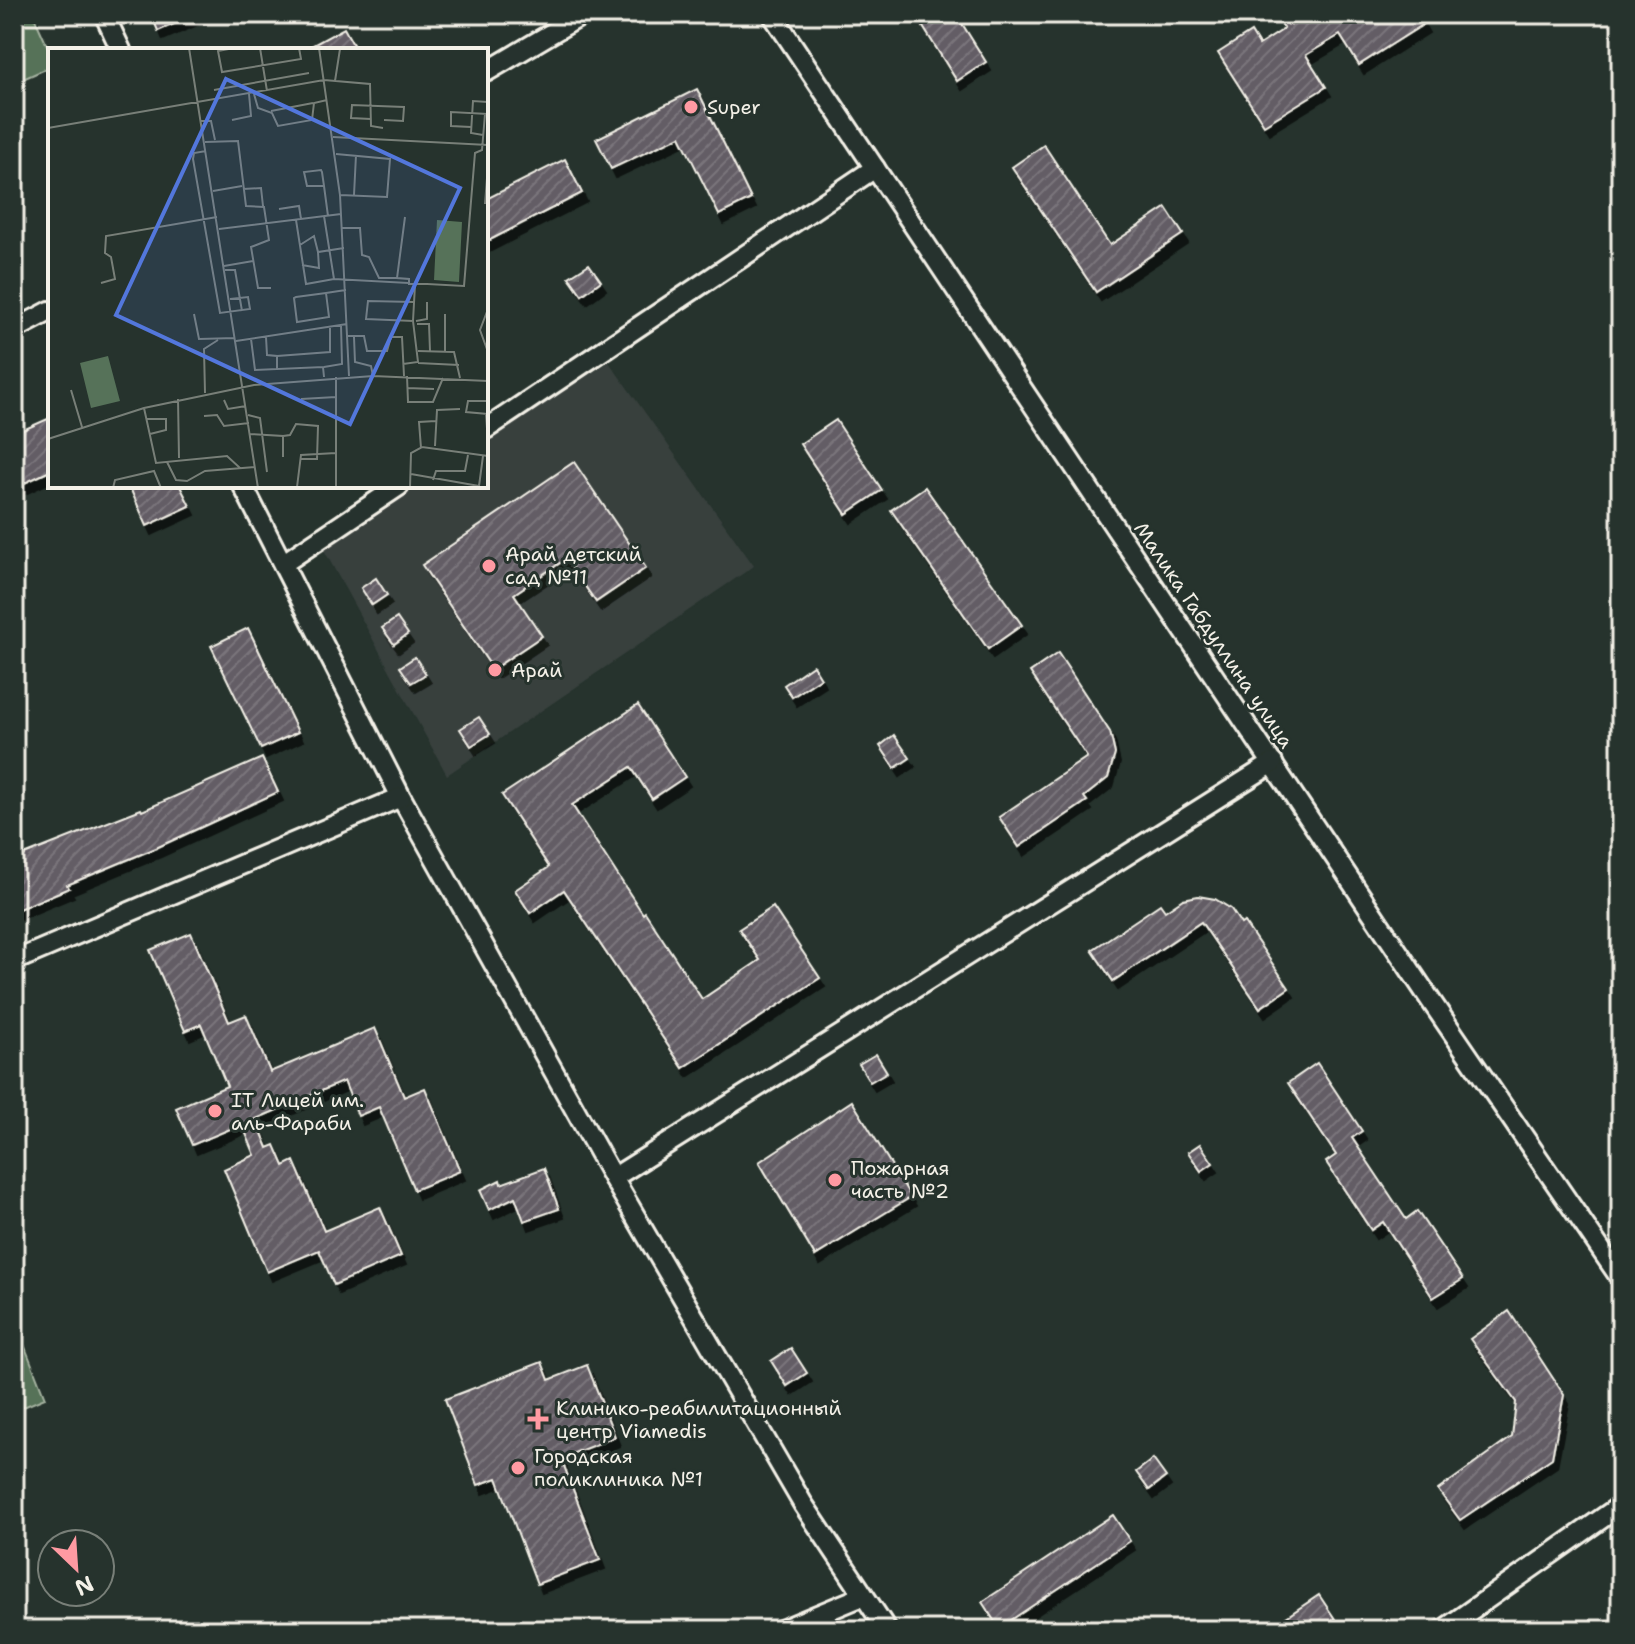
<svg xmlns="http://www.w3.org/2000/svg" width="1635" height="1644" font-family="'Shantell Sans',sans-serif">
<style>
.built{fill:#38403e}
.green{fill:#567259;stroke:#a5b2a0;stroke-width:2}
.building{fill:url(#building-hatch);stroke:#f4f1e8;stroke-width:2;filter:url(#shadow)}
.lines{fill:none;stroke-linecap:round;stroke-linejoin:round}
.minor-casing{stroke:#f4f1e8;stroke-width:24}
.minor{stroke:#26332d;stroke-width:18}
.poi-dot{fill:#ff9aa2;stroke:#26332d;stroke-width:3}
.labels{text-anchor:middle;stroke-width:6;stroke-linejoin:round;paint-order:stroke}
.poi-label{font-size:20px;fill:#f4f1e8;stroke:#26332d;text-anchor:start}
.street-label{font-size:20px;fill:#f4f1e8;stroke:#26332d}
.inset-road{fill:none;stroke:#787f78;stroke-width:2}
.view{fill:#5377dc;fill-opacity:0.15;stroke:#5377dc;stroke-width:4}
.inset-edge{fill:none;stroke:#f4f1e8;stroke-width:4}
</style>
<defs>
<pattern id="building-hatch" width="6" height="6" patternUnits="userSpaceOnUse" patternTransform="scale(2)"><rect width="6" height="6" fill="#635d65"/><path d="M-1 1l2-2M0 6l6-6M5 7l2-2" fill="none" stroke="#7a757b"/></pattern>
<filter id="shadow"><feDropShadow dx="5" dy="9" stdDeviation="0" flood-color="#0009"/></filter>
</defs>
<rect width="100%" height="100%" fill="#26332d"/>
<filter id="ink" filterUnits="userSpaceOnUse"><feTurbulence type="fractalNoise" baseFrequency=".0125" numOctaves="2"/><feDisplacementMap in="SourceGraphic" scale="16" xChannelSelector="R" yChannelSelector="G"/><feConvolveMatrix kernelMatrix="1 2 1 2 8 2 1 2 1" color-interpolation-filters="sRGB"/></filter>
<g filter="url(#ink)">
<polygon class="built" points="609,362 754,566 447,775 324,550 418,486 486,486 486,441"/>
<g class="green">
<polygon points="14,14 33,14 50,52 50,67 14,83"/>
<polygon points="14,1319 45,1398 14,1411"/>
</g>
<g class="building">
<polygon points="151,14 197,14 158,31"/>
<polygon points="915,14 956,14 986,62 957,81"/>
<polygon points="1275,14 1418,14 1424,24 1359,65 1340,35 1306,55 1326,87 1264,125 1218,53 1251,32 1259,45 1284,29"/>
<polygon points="344,28 356,50 304,50"/>
<polygon points="697,89 751,199 719,215 680,136 611,169 596,139"/>
<polygon points="1044,145 1110,245 1166,208 1183,234 1096,292 1012,167"/>
<polygon points="565,159 582,193 486,242 486,199"/>
<polygon points="589,264 601,281 582,295 569,277"/>
<polygon points="50,418 50,471 14,488 14,434"/>
<polygon points="836,420 882,490 846,514 800,444"/>
<polygon points="574,462 646,568 596,602 566,559 514,594 542,636 493,669 422,565"/>
<polygon points="129,486 180,486 190,506 147,526"/>
<polygon points="925,487 1022,625 988,649 891,510"/>
<polygon points="376,578 387,595 372,605 361,588"/>
<polygon points="397,618 408,634 394,644 382,628"/>
<polygon points="248,628 298,732 261,749 211,646"/>
<polygon points="1058,653 1110,732 1115,754 1108,778 1084,797 1087,801 1019,847 999,817 1087,757 1030,672"/>
<polygon points="415,657 426,674 411,683 400,667"/>
<polygon points="813,665 821,678 792,697 784,685"/>
<polygon points="638,705 685,777 652,799 631,767 572,805 643,914 645,912 702,999 760,960 739,929 773,907 820,978 683,1068 564,890 530,913 515,890 549,867 502,795"/>
<polygon points="479,717 490,734 471,746 460,729"/>
<polygon points="894,735 910,758 895,768 880,746"/>
<polygon points="262,758 278,792 156,848 67,885 69,888 14,911 14,859 141,809 142,811"/>
<polygon points="1198,896 1215,899 1231,909 1241,924 1244,922 1289,988 1260,1008 1201,922 1113,981 1092,950 1160,904 1165,911 1183,899"/>
<polygon points="191,933 229,1022 246,1015 270,1072 375,1028 404,1097 425,1088 460,1171 414,1190 379,1107 358,1116 344,1081 256,1119 268,1148 275,1145 284,1166 294,1161 324,1231 380,1207 401,1256 334,1285 319,1250 267,1272 224,1169 255,1155 242,1124 192,1145 176,1108 227,1086 201,1024 185,1031 150,950"/>
<polygon points="876,1054 887,1072 870,1082 859,1064"/>
<polygon points="1317,1063 1362,1131 1352,1138 1406,1219 1417,1211 1463,1279 1433,1298 1383,1222 1371,1230 1326,1162 1336,1155 1288,1083"/>
<polygon points="852,1101 911,1197 815,1256 759,1162"/>
<polygon points="1200,1144 1213,1163 1201,1171 1188,1152"/>
<polygon points="544,1168 559,1209 524,1221 515,1197 489,1210 480,1190 500,1180 501,1184"/>
<polygon points="1509,1311 1564,1395 1552,1458 1460,1520 1438,1490 1512,1437 1516,1402 1470,1339"/>
<polygon points="791,1348 807,1373 787,1386 771,1361"/>
<polygon points="542,1362 549,1380 587,1365 615,1437 561,1458 600,1560 537,1584 497,1478 478,1485 445,1399"/>
<polygon points="1153,1459 1166,1477 1149,1490 1136,1472"/>
<polygon points="1113,1515 1130,1541 999,1628 982,1602"/>
<polygon points="1319,1595 1337,1622 1325,1630 1267,1630"/>
</g>
<g class="lines">
<g class="minor-casing">
<g id="minor">
<polyline points="104,14 121,50"/>
<polyline points="772,14 1431,1001 1621,1279"/>
<polyline points="486,72 584,14"/>
<polyline points="14,330 50,311"/>
<polyline points="486,429 875,168"/>
<polyline points="243,486 401,797 613,1178 803,1504 887,1630"/>
<polyline points="284,563 399,486"/>
<polyline points="14,961 401,797"/>
<polyline points="613,1178 1273,763"/>
<polyline points="781,1630 863,1596"/>
<polyline points="1443,1630 1621,1505"/>
</g>
</g>
<use href="#minor" class="minor"/>
</g>
</g>
<g class="poi-dot">
<circle cx="691" cy="107" r="8"/>
<circle cx="489" cy="566" r="8"/>
<circle cx="495" cy="670" r="8"/>
<circle cx="215" cy="1111" r="8"/>
<circle cx="835" cy="1180" r="8"/>
<path d="M534 1407h8v8h8v8h-8v8h-8v-8h-8v-8h8z"/>
<circle cx="518" cy="1468" r="8"/>
</g>
<g class="labels">
<g class="poi-label">
<text x="707" y="114">Super</text>
<text x="505" y="561">Арай детский<tspan x="505" dy="23">сад №11</tspan></text>
<text x="511" y="677">Арай</text>
<text x="231" y="1107">IT Лицей им.<tspan x="231" dy="23">аль-Фараби</tspan></text>
<text x="851" y="1175">Пожарная<tspan x="851" dy="23">часть №2</tspan></text>
<text x="556" y="1415">Клинико-реабилитационный<tspan x="556" dy="23">центр Viamedis</tspan></text>
<text x="534" y="1463">Городская<tspan x="534" dy="23">поликлиника №1</tspan></text>
</g>
<g class="street-label">
<text transform="translate(1214 635) rotate(56)" y="7">Малика Габдуллина улица</text>
</g>
</g>
<g transform="translate(48 48)">
<rect width="440" height="440" fill="#26332d"/>
<path d="M389 172 414 174 411 234 386 232ZM60 308 72 353 43 360 32 315Z" fill="#567259"/>
<path class="inset-road" d="M65 0H90M141 0 210 440M186 0 170 3 174 24 253 11 251 0M212 0 219 43M271 0 292 147 301 328M287 33 292 1M166 42 261 25M206 46 210 60 224 65 230 78 264 72 266 55 279 52M223 63 265 55M323 71 303 70 304 57 356 59 355 73 336 72M184 72 203 68 201 46M153 73H163L167 92M423 79 403 78V64L440 66M0 80 276 32 322 36 323 78 335 80M435 87 423 85 425 53 440 54M285 89 440 97M157 94 190 93 198 158 216 159 221 192 203 199 210 240H223M158 103 146 105 145 111 172 265 202 261 200 249 182 251M288 106 342 111 339 149 292 147M276 138H259L256 124 273 122 274 124 276 138 280 168M195 141 213 140 215 158M165 143 194 138M306 147 308 107M437 156 440 117M231 161 251 158 253 171M276 168 286 231M357 169 349 230 361 231V237M248 172 258 236 286 231 416 238 427 105 434 102 437 66M294 180H312L314 207 321 209 331 230H349M171 181 293 166M252 197 266 188 270 204 296 200M254 217 271 220 270 204M176 218 205 213M177 222H187L194 263M53 235 67 231 63 209 57 205 58 188 169 169M278 245 281 269 249 274 246 250 248 249 278 245 291 243 298 242M366 254 320 253 318 271 365 273 367 237M440 261 432 282 440 304M146 266 151 291 187 290M397 266V304M440 270V295M368 273 379 271V254M369 276H381L382 303M300 288H316L319 303H339L343 289H354L356 328M218 289 219 307 229 308V321M306 289 307 314 323 318 325 328M203 291 207 322 275 319 276 329M188 293 299 276M370 303 406 304 412 330M229 308 282 304V280M370 315 411 317M355 316 370 314 365 273M276 319 294 316 293 277M359 328 360 354H385L395 330M359 340 386 341M23 342 34 379M157 345 156 301 170 292M130 351 131 410M253 351 288 349M176 352 180 361 198 358M440 353H420L418 364 440 366M96 360 108 415 179 408 192 420M438 366 440 395M200 367 212 370 219 424M156 368 169 367 176 378 201 375M99 371H118V382L102 386M202 386 235 388V409M235 388 242 387 248 376 270 378 269 411H252M0 391 96 360 206 337 325 328 440 333M387 398 389 362 412 361M373 400 371 374 388 373M119 414 128 432 139 433 157 423 207 419M363 426 431 438M385 432 388 423H417L420 407M431 438 435 408M210 439H249L253 407 288 405M65 440 67 432 106 423 113 440M288 440V329M362 440 363 405 374 399 440 408"/>
<path class="view" d="M178 31 412 140 302 376 68 267Z"/>
<rect width="440" height="440" class="inset-edge"/>
</g>
<rect width="1635" height="1644" fill="none" stroke="#26332d" stroke-width="48"/>
<rect x="24" y="24" width="1587" height="1596" fill="none" stroke="#f4f1e8" stroke-width="3" filter="url(#ink)"/>
<g transform="translate(76 1568) rotate(155)"><circle r="38" fill="#26332d" stroke="#787f78" stroke-width="2"/>
<path d="M0-6L14 30L0 20L-14 30Z" fill="#ff9aa2"/>
<text y="-12" font-size="22" font-weight="bold" text-anchor="middle" fill="#f4f1e8">N</text>
</g>
</svg>
